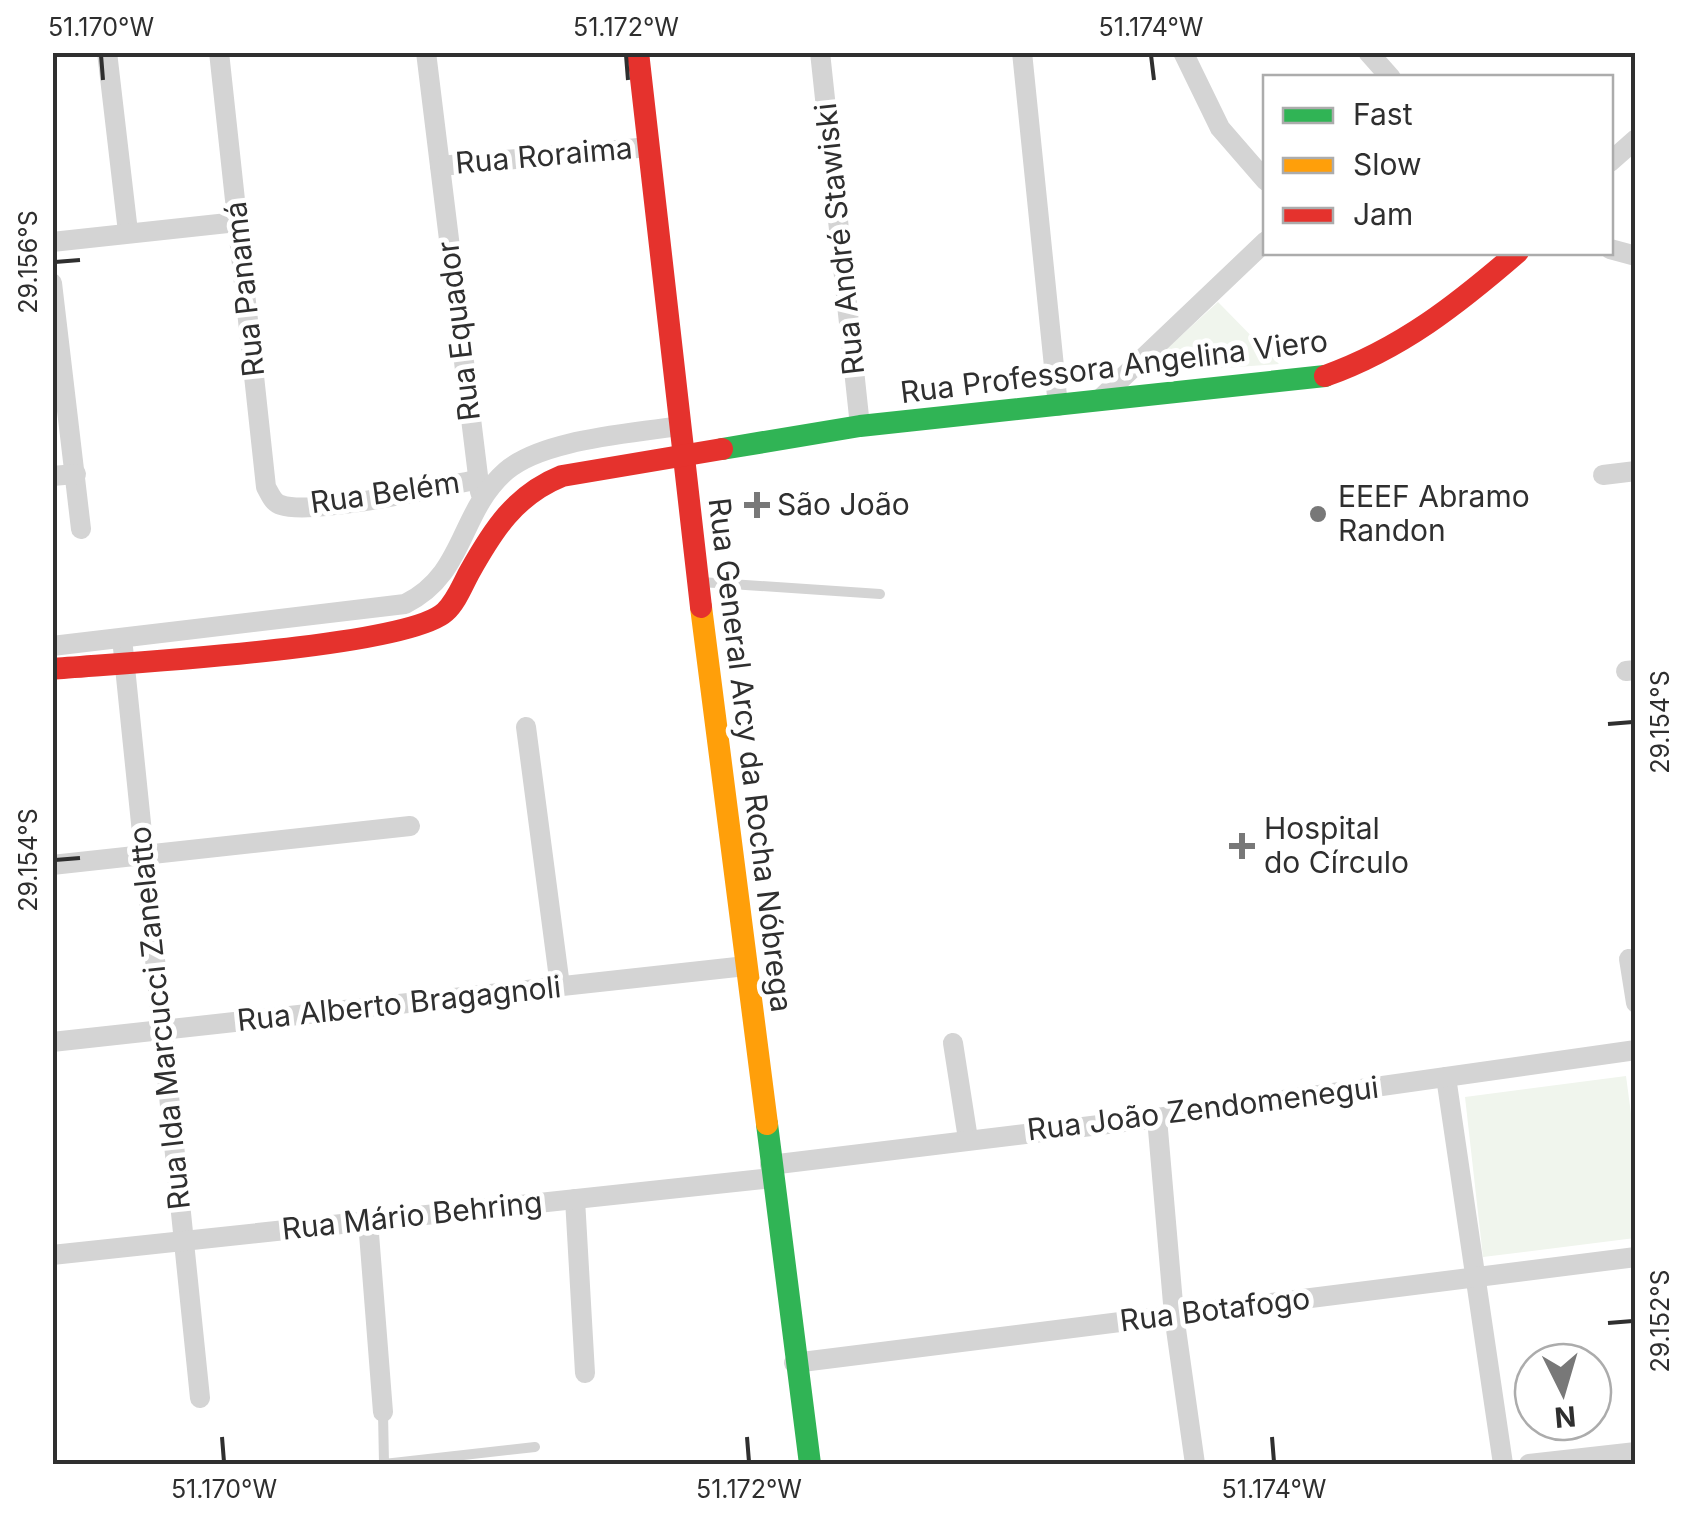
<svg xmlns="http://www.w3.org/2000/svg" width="1688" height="1517" font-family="Inter,sans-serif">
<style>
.green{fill:#f0f5ed}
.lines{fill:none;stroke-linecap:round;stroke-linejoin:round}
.lane{stroke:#d4d4d4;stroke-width:10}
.street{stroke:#d4d4d4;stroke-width:20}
.fast{stroke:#30b455;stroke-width:22}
.slow{stroke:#ff9f0a;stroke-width:22}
.jam{stroke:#e5322d;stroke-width:22}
.ticks{fill:none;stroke:#2f2f2f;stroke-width:4}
.poi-dot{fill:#787878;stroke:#fff;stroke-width:4}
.labels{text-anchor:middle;stroke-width:10;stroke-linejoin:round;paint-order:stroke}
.street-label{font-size:30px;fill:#2f2f2f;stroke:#fff}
.poi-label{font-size:30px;fill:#2f2f2f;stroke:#fff;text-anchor:start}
.neatline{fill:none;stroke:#2f2f2f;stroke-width:4}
.ticks-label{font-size:25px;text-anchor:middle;fill:#2f2f2f}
</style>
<rect width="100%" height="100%" fill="#fff"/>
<g class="green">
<polygon points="1218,302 1279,364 1139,374"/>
<polygon points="1626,1076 1636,1152 1635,1238 1483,1257 1465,1097"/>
</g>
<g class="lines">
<g class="lane">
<polyline points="701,582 880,594"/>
<polyline points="383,1412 384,1464"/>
<polyline points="384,1464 535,1447"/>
</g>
<g class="street">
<polyline points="107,52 128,232"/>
<path d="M219 52 266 487C270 494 273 503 281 505 313 516 438 487 476 480"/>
<polyline points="426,52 480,492"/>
<polyline points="820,52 860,426"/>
<polyline points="1022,52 1058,406"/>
<polyline points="1183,52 1220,128 1266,181"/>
<polyline points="1368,52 1391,78"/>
<polyline points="1610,162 1636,139"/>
<polyline points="440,166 649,147"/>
<polyline points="52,242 237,222"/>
<polyline points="1610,249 1636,256"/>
<polyline points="52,283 81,529"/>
<polyline points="1098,401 1266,241"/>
<polyline points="1603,475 1636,471"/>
<polyline points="52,476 76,474"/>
<polyline points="122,638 200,1398"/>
<path d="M52 646 405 604C466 574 458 513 506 471 543 439 631 434 678 426"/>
<polyline points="1626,671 1636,670"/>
<polyline points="526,727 560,986"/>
<polyline points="52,865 410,826"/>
<polyline points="1629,959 1636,1003"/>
<polyline points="52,1042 746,966"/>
<polyline points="953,1043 968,1139"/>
<polyline points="1446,1077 1503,1464"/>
<polyline points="1157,1118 1174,1315 1195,1464"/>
<polyline points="770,1165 1157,1118 1636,1050"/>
<polyline points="575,1199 585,1373"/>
<polyline points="368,1221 383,1412"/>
<polyline points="52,1255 772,1178"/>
<polyline points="794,1363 1636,1257"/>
<polyline points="1529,1464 1636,1452"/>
</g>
<g class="fast">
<polyline points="722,449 860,426 1325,376"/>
<polyline points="767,1124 810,1464"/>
</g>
<polyline class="slow" points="701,607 767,1124"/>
<g class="jam">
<polyline points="638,52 701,607"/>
<path d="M1325 376C1401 349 1458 304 1518 252"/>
<path d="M52 669C120 663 406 648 445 612 456 602 462 586 469 573 493 530 515 495 562 476L722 449"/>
</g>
</g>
<path class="ticks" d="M101 55 103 80M626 55 628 80M1151 55 1154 80M55 262 80 260M1608 724 1633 722M55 860 80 858M1608 1323 1633 1321M222 1437 224 1462M747 1437 749 1462M1272 1437 1274 1462"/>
<g class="poi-dot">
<path d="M752 490h10v10h10v10h-10v10h-10v-10h-10v-10h10z"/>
<circle cx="1318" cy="514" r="10"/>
<path d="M1237 831h10v10h10v10h-10v10h-10v-10h-10v-10h10z"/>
</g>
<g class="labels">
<g class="street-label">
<text transform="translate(544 156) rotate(-5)" y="10">Rua Roraima</text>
<text transform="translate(840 239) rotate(-96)" y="10">Rua André Stawiski</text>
<text transform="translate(245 289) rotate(-96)" y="10">Rua Panamá</text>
<text transform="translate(459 331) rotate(-97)" y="10">Rua Equador</text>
<text transform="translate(1114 367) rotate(-7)" y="10">Rua Professora Angelina Viero</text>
<text transform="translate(385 493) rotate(-8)" y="10">Rua Belém</text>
<text transform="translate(750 755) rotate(83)" y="10">Rua General Arcy da Rocha Nóbrega</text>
<text transform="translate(399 1004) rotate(-6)" y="10">Rua Alberto Bragagnoli</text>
<text transform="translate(160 1018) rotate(-96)" y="10">Rua Ida Marcucci Zanelatto</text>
<text transform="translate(1203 1109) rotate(-7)" y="10">Rua João Zendomenegui</text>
<text transform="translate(412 1216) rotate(-6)" y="10">Rua Mário Behring</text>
<text transform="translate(1215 1310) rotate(-7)" y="10">Rua Botafogo</text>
</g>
<g class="poi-label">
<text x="1338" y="507">EEEF Abramo<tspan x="1338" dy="34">Randon</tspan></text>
<text x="777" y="515">São João</text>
<text x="1264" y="839">Hospital<tspan x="1264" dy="34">do Círculo</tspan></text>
</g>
</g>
<rect width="1688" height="1517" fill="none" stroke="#ffffff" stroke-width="110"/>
<rect x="1263" y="75" width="350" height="180" fill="#ffffff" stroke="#acacac" stroke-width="2.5"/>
<rect x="1283" y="108" width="50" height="15" fill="#30b455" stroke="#acacac" stroke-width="2.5"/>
<text x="1353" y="125" font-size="30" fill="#2f2f2f">Fast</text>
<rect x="1283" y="158" width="50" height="15" fill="#ff9f0a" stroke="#acacac" stroke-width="2.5"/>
<text x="1353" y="175" font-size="30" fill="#2f2f2f">Slow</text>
<rect x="1283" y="208" width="50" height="15" fill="#e5322d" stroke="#acacac" stroke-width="2.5"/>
<text x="1353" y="225" font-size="30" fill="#2f2f2f">Jam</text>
<g transform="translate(1563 1392) rotate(175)"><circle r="48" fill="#ffffff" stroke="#acacac" stroke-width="2.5"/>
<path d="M0-8L18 38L0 25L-18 38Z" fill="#787878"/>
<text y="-15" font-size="28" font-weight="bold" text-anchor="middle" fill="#2f2f2f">N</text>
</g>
<rect x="55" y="55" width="1578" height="1407" class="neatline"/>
<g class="ticks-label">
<text x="101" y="36">51.170°W</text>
<text x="626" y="36">51.172°W</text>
<text x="1151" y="36">51.174°W</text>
<text transform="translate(28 262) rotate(-90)" y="9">29.156°S</text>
<text transform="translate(1660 722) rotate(-90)" y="9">29.154°S</text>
<text transform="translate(28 860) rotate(-90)" y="9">29.154°S</text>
<text transform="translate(1660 1321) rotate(-90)" y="9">29.152°S</text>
<text x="224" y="1498">51.170°W</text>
<text x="749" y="1498">51.172°W</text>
<text x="1274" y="1498">51.174°W</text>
</g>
</svg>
